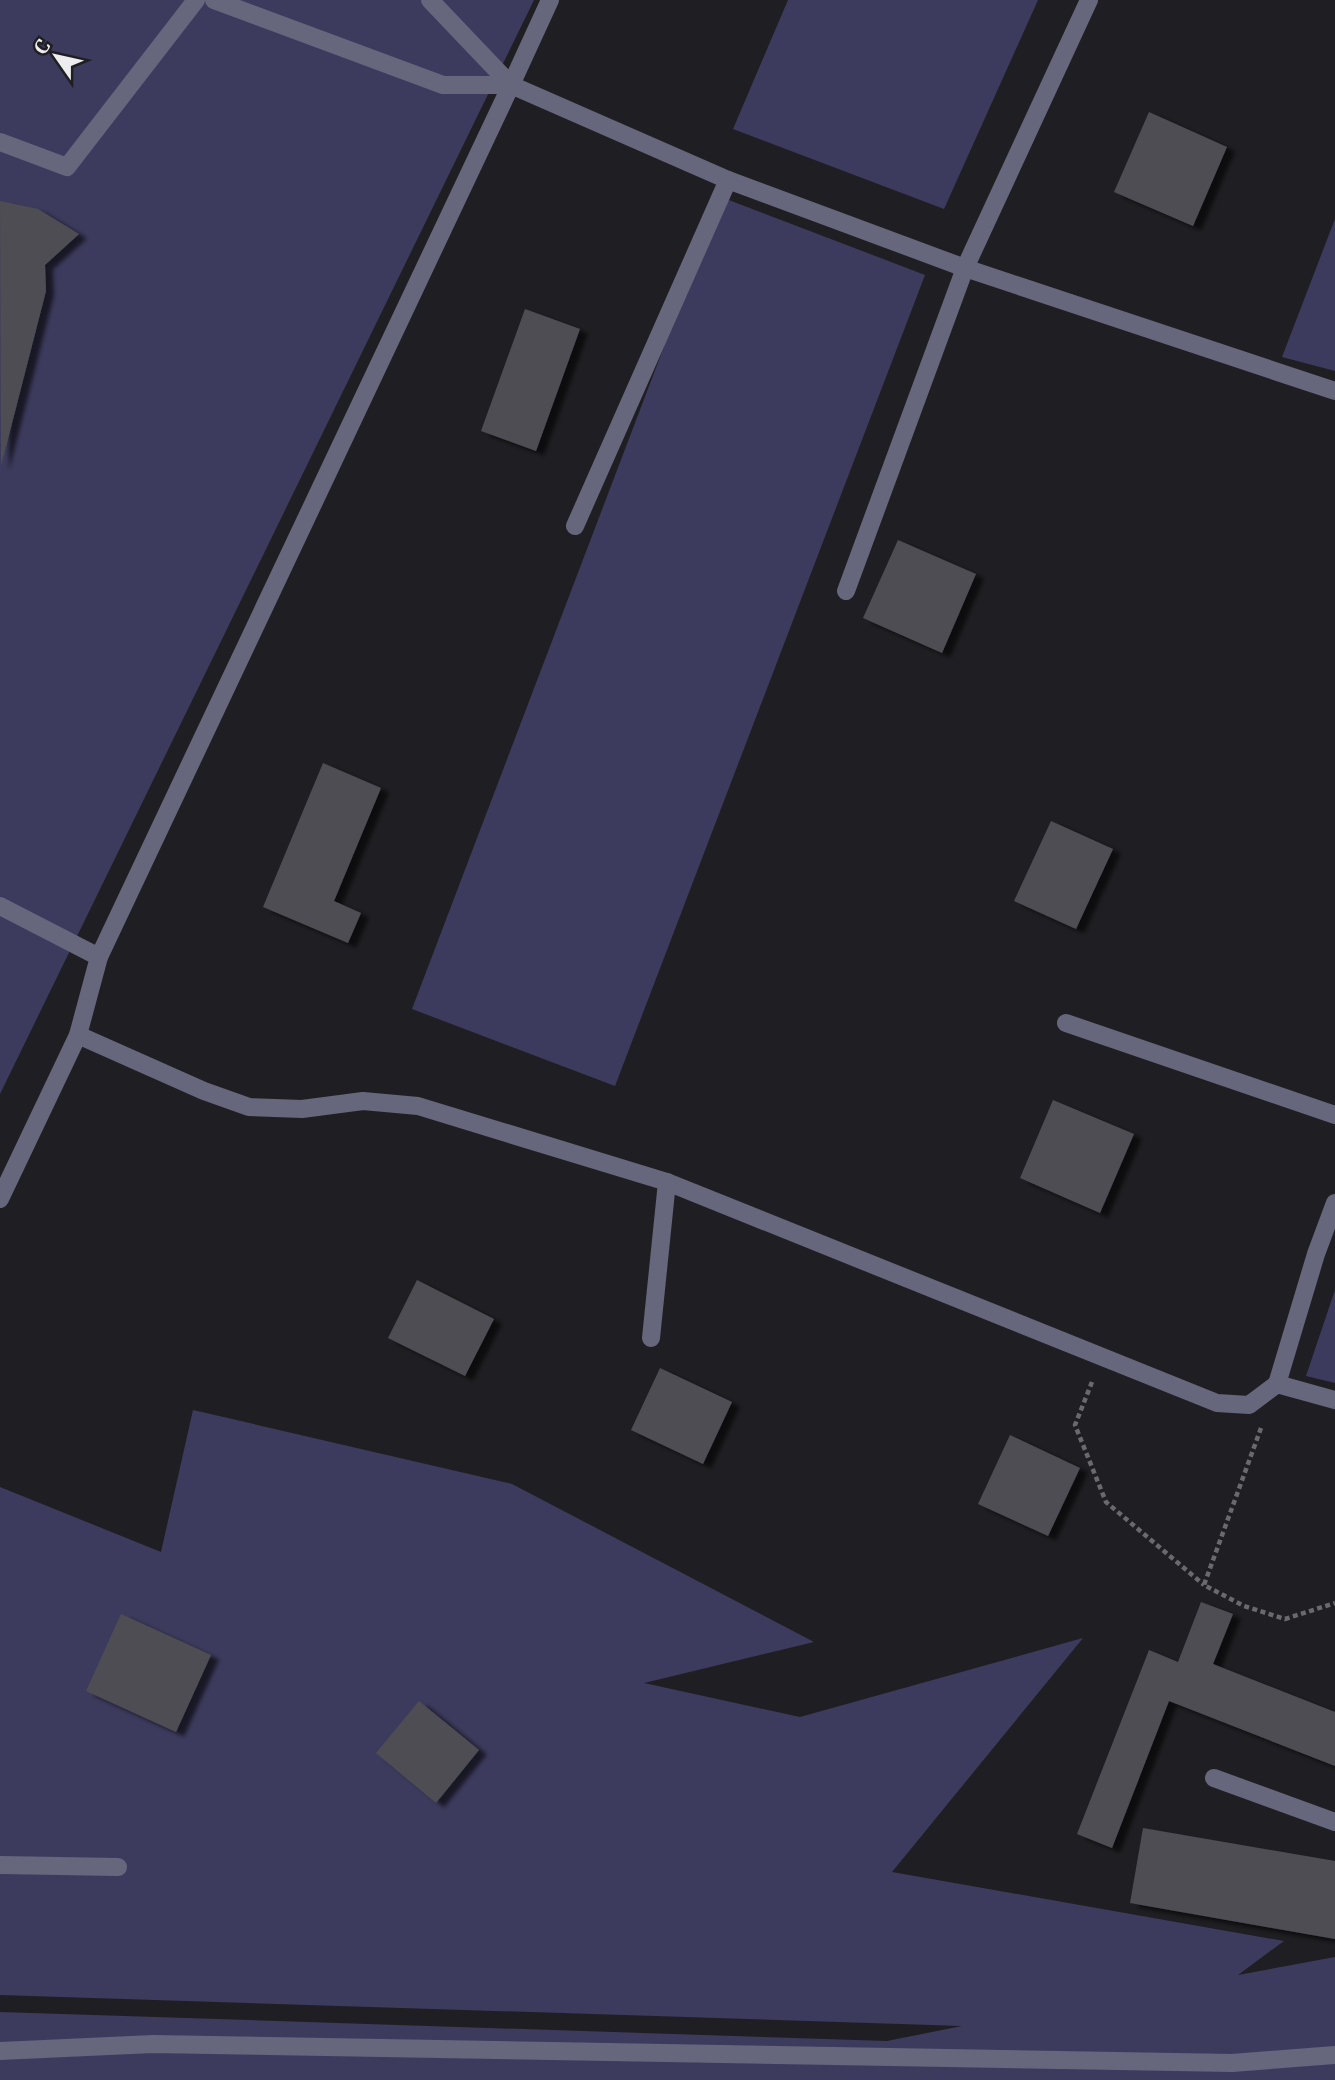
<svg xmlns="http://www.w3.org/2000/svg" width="1335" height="2080" font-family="Merriweather,serif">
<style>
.green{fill:#3d3b5d}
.building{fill:#4d4d53;filter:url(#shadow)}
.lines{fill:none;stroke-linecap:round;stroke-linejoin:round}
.path{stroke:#6a6a6e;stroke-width:4.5;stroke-dasharray:5 3.5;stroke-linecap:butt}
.service{stroke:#66667d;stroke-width:18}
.minor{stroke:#66667d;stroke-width:18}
</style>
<defs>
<filter id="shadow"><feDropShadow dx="8" dy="4.5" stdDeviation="2" flood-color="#0009"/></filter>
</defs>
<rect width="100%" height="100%" fill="#1f1f23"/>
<g class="green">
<polygon points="0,0 534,0 0,1094"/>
<polygon points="788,0 1038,0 944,209 733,129"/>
<polygon points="721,197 925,275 615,1086 412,1009"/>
<polygon points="1335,219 1335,371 1282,357"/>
<polygon points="1335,1290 1335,1383 1306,1376"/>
<polygon points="193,1410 512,1484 814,1642 644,1683 800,1717 1083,1638 892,1872 1284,1941 1238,1975 1335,1957 1335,2080 0,2080 0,2012 887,2041 962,2026 0,1995 0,1487 161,1552"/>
</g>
<g class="building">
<polygon points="1149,112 1227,147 1193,226 1114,192"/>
<polygon points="0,201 38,209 79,234 45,265 46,291 1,466"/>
<polygon points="525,309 580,329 536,451 481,431"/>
<polygon points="898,540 976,574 942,653 863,618"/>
<polygon points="323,763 381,788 334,901 361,913 348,943 263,907"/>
<polygon points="1051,821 1113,849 1076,929 1014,901"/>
<polygon points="1053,1100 1134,1134 1100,1213 1020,1178"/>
<polygon points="417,1280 494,1319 465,1376 388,1338"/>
<polygon points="660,1368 732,1402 703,1464 631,1430"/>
<polygon points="1010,1435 1080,1468 1048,1536 978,1504"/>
<polygon points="1201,1602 1233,1614 1213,1664 1335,1712 1335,1766 1169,1701 1112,1848 1077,1834 1149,1650 1178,1662"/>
<polygon points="121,1614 211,1655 176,1732 86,1691"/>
<polygon points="419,1701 479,1750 436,1803 376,1753"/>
<polygon points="1143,1828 1335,1861 1335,1939 1130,1903"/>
</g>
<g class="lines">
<g class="path">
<polyline points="1092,1382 1075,1425 1106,1502 1204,1585"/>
<polyline points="1261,1428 1204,1585 1244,1606 1285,1619 1335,1603"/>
</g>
<g class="service">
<polyline points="214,0 443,85 511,85 728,180 965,268 1335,391"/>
<polyline points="430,0 511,85"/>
<polyline points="0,142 67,167 196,0"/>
<polyline points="575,526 728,180"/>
<polyline points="846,591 965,268 1089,0"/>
<polyline points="0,906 99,957"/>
<polyline points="1066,1023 1335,1115"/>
<polyline points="78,1035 204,1091 249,1107 302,1109 363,1101 418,1106 667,1182 1217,1403 1249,1405 1277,1384 1335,1400"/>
<polyline points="0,1199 78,1035 99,957 511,85 550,0"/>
<polyline points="651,1338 667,1182"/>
<polyline points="1277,1384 1316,1254 1335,1203"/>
<polyline points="1214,1778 1335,1822"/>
<polyline points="0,1865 118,1867"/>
</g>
<polyline class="minor" points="0,2051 153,2044 1232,2063 1335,2055"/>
</g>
<g transform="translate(56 56) rotate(304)" stroke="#1f1f23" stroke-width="5" paint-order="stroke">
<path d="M0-5L12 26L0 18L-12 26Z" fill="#ededf0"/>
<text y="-10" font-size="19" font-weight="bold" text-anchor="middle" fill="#ededf0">С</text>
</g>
</svg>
